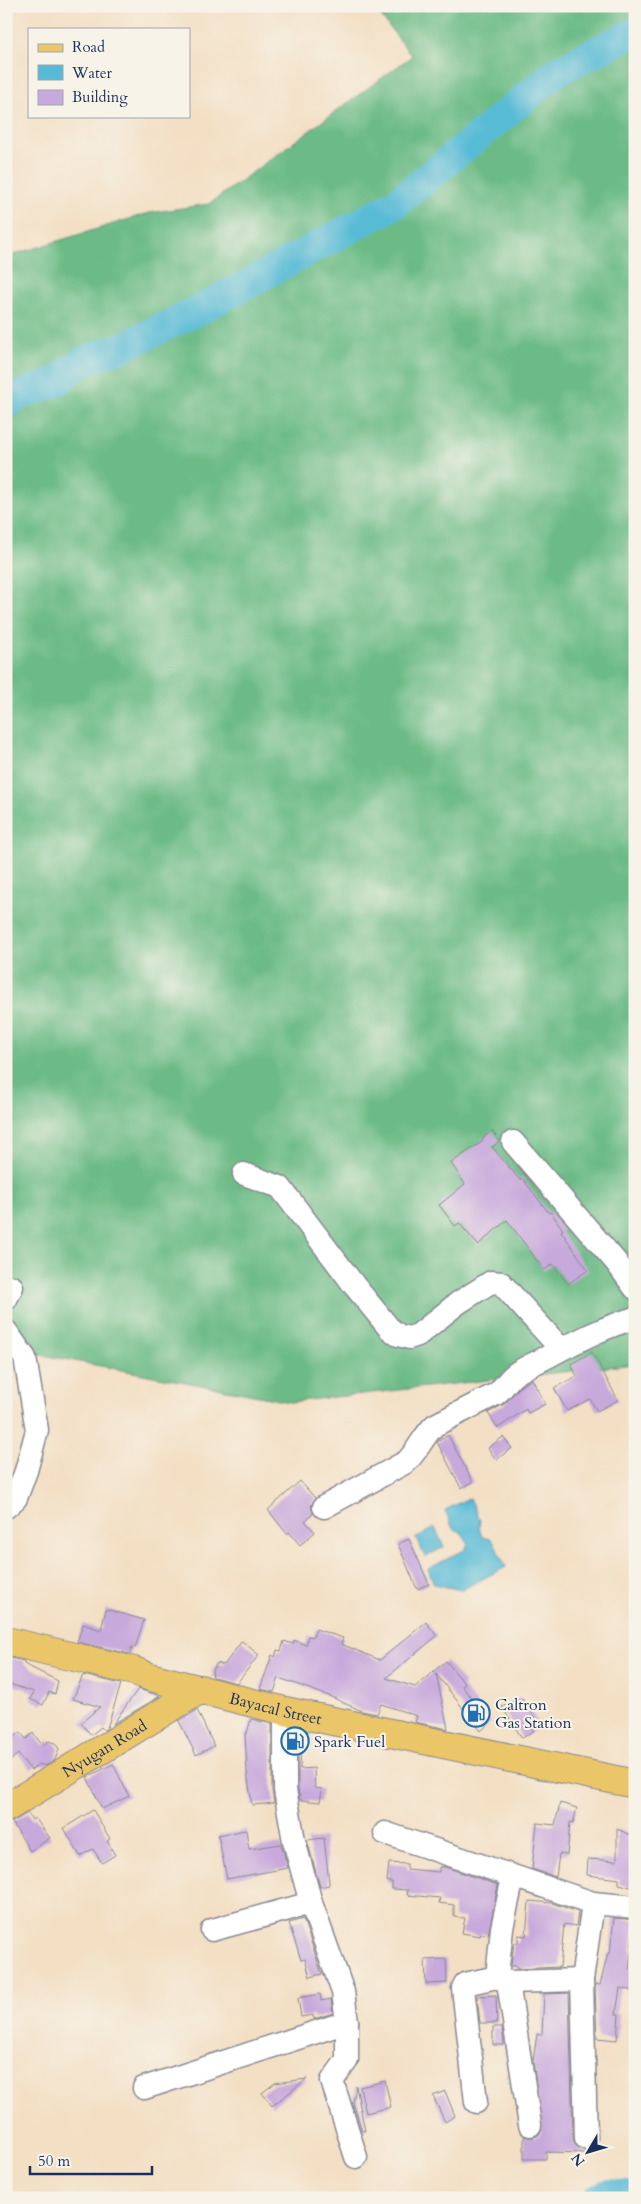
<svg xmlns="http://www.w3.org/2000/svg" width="641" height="2204" font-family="Cardo,serif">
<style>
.forest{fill:#6cbb86;stroke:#447572}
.water{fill:#58bbd6;stroke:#3a759a}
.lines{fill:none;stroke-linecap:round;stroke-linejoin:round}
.river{stroke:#58bbd6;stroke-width:30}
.building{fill:#c8a9dc}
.minor-casing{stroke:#878791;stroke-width:25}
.major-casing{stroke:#878791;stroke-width:30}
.minor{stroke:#fff;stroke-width:22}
.major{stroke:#ebc669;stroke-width:28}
.labels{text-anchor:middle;stroke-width:4;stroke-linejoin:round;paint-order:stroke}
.poi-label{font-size:16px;fill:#1b2f5e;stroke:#f7f3e8;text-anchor:start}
.street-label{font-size:16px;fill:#1b2f5e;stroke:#f7f3e8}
</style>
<rect width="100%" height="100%" fill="#f7f3e8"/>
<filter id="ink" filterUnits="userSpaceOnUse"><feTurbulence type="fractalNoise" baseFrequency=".02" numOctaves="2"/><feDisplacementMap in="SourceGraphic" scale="10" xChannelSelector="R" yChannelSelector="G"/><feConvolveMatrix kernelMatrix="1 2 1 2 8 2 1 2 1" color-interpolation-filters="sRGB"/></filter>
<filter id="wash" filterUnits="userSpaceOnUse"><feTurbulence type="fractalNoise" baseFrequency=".0096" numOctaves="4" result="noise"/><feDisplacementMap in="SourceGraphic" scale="20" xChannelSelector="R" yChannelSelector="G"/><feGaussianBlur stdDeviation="1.12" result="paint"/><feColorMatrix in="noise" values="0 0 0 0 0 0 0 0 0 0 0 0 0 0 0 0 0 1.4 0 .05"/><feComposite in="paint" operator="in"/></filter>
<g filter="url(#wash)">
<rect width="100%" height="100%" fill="#f3dfc4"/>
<polygon class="forest" points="373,6 635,6 635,1364 290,1402 6,1348 6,257 149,213 209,204 412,56"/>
<g class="water">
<polygon points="470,1498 480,1520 479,1527 482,1537 492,1539 506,1567 461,1590 434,1584 428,1569 466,1549 468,1542 461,1532 453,1529 445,1510"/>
<polygon points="435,1528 444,1547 425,1557 416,1538"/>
</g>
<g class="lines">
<g class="river">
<polyline points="6,404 17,396 56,382 83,361 120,348 203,308 395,204 559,70 635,32"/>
<polyline points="598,2198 608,2194 635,2197"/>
</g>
</g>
<g id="blocks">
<g class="building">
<polygon points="492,1131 500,1141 492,1147 520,1180 522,1178 549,1213 551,1212 563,1230 561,1231 588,1270 568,1284 553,1264 544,1270 507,1220 478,1245 459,1223 455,1226 439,1205 465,1184 451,1163 483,1141 482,1139"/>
<polygon points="592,1352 618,1400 597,1411 590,1399 567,1411 554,1388 577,1376 571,1364"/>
<polygon points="532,1379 545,1404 528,1413 526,1409 498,1428 488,1413 504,1404 521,1386"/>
<polygon points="448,1435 473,1482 461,1488 437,1442"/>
<polygon points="503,1437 512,1448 496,1460 488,1448"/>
<polygon points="300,1481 315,1498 311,1506 313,1514 305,1521 315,1532 300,1545 289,1532 287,1534 268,1510"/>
<polygon points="409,1539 429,1584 417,1589 398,1544"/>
<polygon points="106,1609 144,1620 135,1648 132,1647 130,1654 77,1642 83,1624 101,1630"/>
<polygon points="426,1622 437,1636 386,1678 415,1687 446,1661 465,1684 462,1686 491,1722 481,1731 436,1674 448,1729 415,1722 417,1716 381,1704 377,1714 362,1711 329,1696 279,1678 274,1692 260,1689 272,1655 275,1657 277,1650 281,1651 284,1641 293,1644 294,1640 306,1645 308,1636 313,1637 316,1629 343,1638 341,1644 380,1660"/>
<polygon points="242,1641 259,1655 237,1683 213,1677 212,1671 217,1663 224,1665"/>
<polygon points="6,1657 24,1661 24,1664 58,1681 55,1694 49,1692 43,1705 30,1699 34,1692 6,1683"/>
<polygon points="83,1675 121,1684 107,1728 104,1730 101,1727 91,1735 81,1723 100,1707 73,1699"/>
<polygon points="138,1689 160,1696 113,1724"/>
<polygon points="521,1698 538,1722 531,1727 534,1731 522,1738 502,1707"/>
<polygon points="197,1710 214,1746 196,1755 179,1721"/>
<polygon points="251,1719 272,1724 272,1790 274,1803 252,1805 247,1773 245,1733 247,1733"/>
<polygon points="20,1732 26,1739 33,1733 43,1746 48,1741 55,1743 59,1749 55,1760 45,1766 39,1764 31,1770 18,1754 6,1764 6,1744"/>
<polygon points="298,1735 301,1736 300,1769 314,1768 315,1788 322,1789 320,1802 300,1800 298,1789"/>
<polygon points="113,1764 129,1796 102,1809 87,1777"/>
<polygon points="560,1803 577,1808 573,1823 570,1822 567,1855 559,1854 556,1877 532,1869 537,1823 555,1825"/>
<polygon points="93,1810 110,1839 107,1841 115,1855 102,1863 93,1849 80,1856 64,1828"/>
<polygon points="28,1813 32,1820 35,1818 50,1838 30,1851 12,1822"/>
<polygon points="617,1829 635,1837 635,1888 619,1884 619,1879 587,1875 588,1859 617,1861"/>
<polygon points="246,1830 249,1849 281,1844 288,1868 227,1879 218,1835"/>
<polygon points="324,1838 329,1882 329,1885 320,1887 307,1840"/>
<polygon points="389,1863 407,1864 407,1869 439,1872 439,1867 445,1867 498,1885 488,1935 481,1933 480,1936 462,1933 465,1918 454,1917 454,1905 439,1903 440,1898 407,1895 408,1890 392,1889 392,1882 387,1882"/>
<polygon points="529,1901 552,1903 578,1912 576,1926 564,1924 560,1967 517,1969 517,1966 511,1966 514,1943 518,1943 518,1935 526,1936"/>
<polygon points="614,1918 635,1920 629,1971 635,1972 635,1991 620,1988 616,2014 619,2014 617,2040 597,2038 595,1984 600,1985 608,1953 610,1953"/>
<polygon points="303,1919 322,1974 310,1977 305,1959 301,1960 289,1923"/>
<polygon points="446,1959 447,1983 426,1984 425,1960"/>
<polygon points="569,1993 573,2138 575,2145 585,2151 585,2153 546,2152 546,2159 524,2159 524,2136 532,2138 539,2135 542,2129 533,2061 537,2034 541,2035 542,2033 544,1994"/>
<polygon points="320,1994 321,2001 331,1999 333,2013 314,2019 313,2015 301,2017 298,1998"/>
<polygon points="496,1995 497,2023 480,2023 477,1996"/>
<polygon points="493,2027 502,2027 504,2045 493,2045"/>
<polygon points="307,2079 272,2106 262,2093 275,2083"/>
<polygon points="385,2081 391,2107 366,2113 360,2087"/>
<polygon points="356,2086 365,2131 362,2131 353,2103"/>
<polygon points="445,2091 455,2116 445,2122 433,2096"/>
</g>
</g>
</g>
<g filter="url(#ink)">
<use href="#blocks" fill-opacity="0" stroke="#878791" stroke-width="1"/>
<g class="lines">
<g class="minor-casing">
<g id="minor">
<polyline points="513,1142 616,1262 635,1288"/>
<polyline points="244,1174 280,1187 354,1285 389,1328 398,1335 409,1338 418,1335 458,1303 491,1282 501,1283 561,1349"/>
<polyline points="6,1299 12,1287"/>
<polyline points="6,1331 25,1358 37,1430 26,1471 16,1498 6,1507"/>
<path d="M324 1507 406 1462C418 1451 423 1436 435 1425L496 1394C504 1388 507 1380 515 1374 525 1367 538 1362 549 1356 577 1341 604 1327 635 1318"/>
<polyline points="285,1711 285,1790 294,1841 311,1903 343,1992 347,2022 347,2060 332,2081 356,2157"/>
<polyline points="385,1833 593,1903 635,1907"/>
<polyline points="212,1930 311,1903"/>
<polyline points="497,1977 502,1928 513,1877"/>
<polyline points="508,1982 530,2125"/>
<polyline points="144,2088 347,2022"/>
<polyline points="476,2102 463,1988 465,1984 497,1977 508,1982 582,1980"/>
<polyline points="586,2138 582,1980 593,1903"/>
</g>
</g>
<g class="major-casing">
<g id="major">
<path id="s1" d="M6 1641 134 1671 150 1677 285 1711 635 1784"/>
<path id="s2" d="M6 1808 201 1689"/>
</g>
</g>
<use href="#minor" class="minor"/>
<use href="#major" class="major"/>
</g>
</g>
<defs>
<g id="fuel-ring" transform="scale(1.4375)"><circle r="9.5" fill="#f7f3e8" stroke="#1f6fb2" stroke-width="1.5"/><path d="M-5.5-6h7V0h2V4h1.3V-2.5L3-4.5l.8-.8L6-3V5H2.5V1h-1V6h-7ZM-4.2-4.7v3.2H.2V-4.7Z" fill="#1f6fb2"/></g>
</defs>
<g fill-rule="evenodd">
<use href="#fuel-ring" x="476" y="1713"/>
<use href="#fuel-ring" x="295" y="1741"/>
</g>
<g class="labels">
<g class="poi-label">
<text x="495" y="1710">Caltron<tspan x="495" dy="18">Gas Station</tspan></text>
<text x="314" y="1747">Spark Fuel</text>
</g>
<g class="street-label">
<text dy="6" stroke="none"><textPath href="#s1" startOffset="278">Bayacal Street</textPath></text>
<text dy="6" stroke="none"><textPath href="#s2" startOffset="115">Nyugan Road</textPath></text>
</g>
</g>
<rect width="641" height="2204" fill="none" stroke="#f7f3e8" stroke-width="25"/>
<rect x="28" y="28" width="162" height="90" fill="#f7f3e8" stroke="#9fa5b1"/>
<rect x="38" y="44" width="25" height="8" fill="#ebc669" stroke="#9fa5b1"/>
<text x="72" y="52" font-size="15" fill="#1b2f5e">Road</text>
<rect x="38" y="65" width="25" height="15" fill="#58bbd6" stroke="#9fa5b1"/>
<text x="72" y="78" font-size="15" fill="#1b2f5e">Water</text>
<rect x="38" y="90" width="25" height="15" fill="#c8a9dc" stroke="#9fa5b1"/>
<text x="72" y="102" font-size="15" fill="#1b2f5e">Building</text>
<g transform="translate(588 2152) rotate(232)" stroke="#f7f3e8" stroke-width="4" paint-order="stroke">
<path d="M0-4L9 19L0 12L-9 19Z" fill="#1b2f5e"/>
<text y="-8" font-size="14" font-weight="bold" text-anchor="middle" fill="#1b2f5e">N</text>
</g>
<path d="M30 2166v8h122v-8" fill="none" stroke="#1b2f5e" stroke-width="2.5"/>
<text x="38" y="2166" font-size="15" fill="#1b2f5e" stroke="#f7f3e8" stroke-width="4" paint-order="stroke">50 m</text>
</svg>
